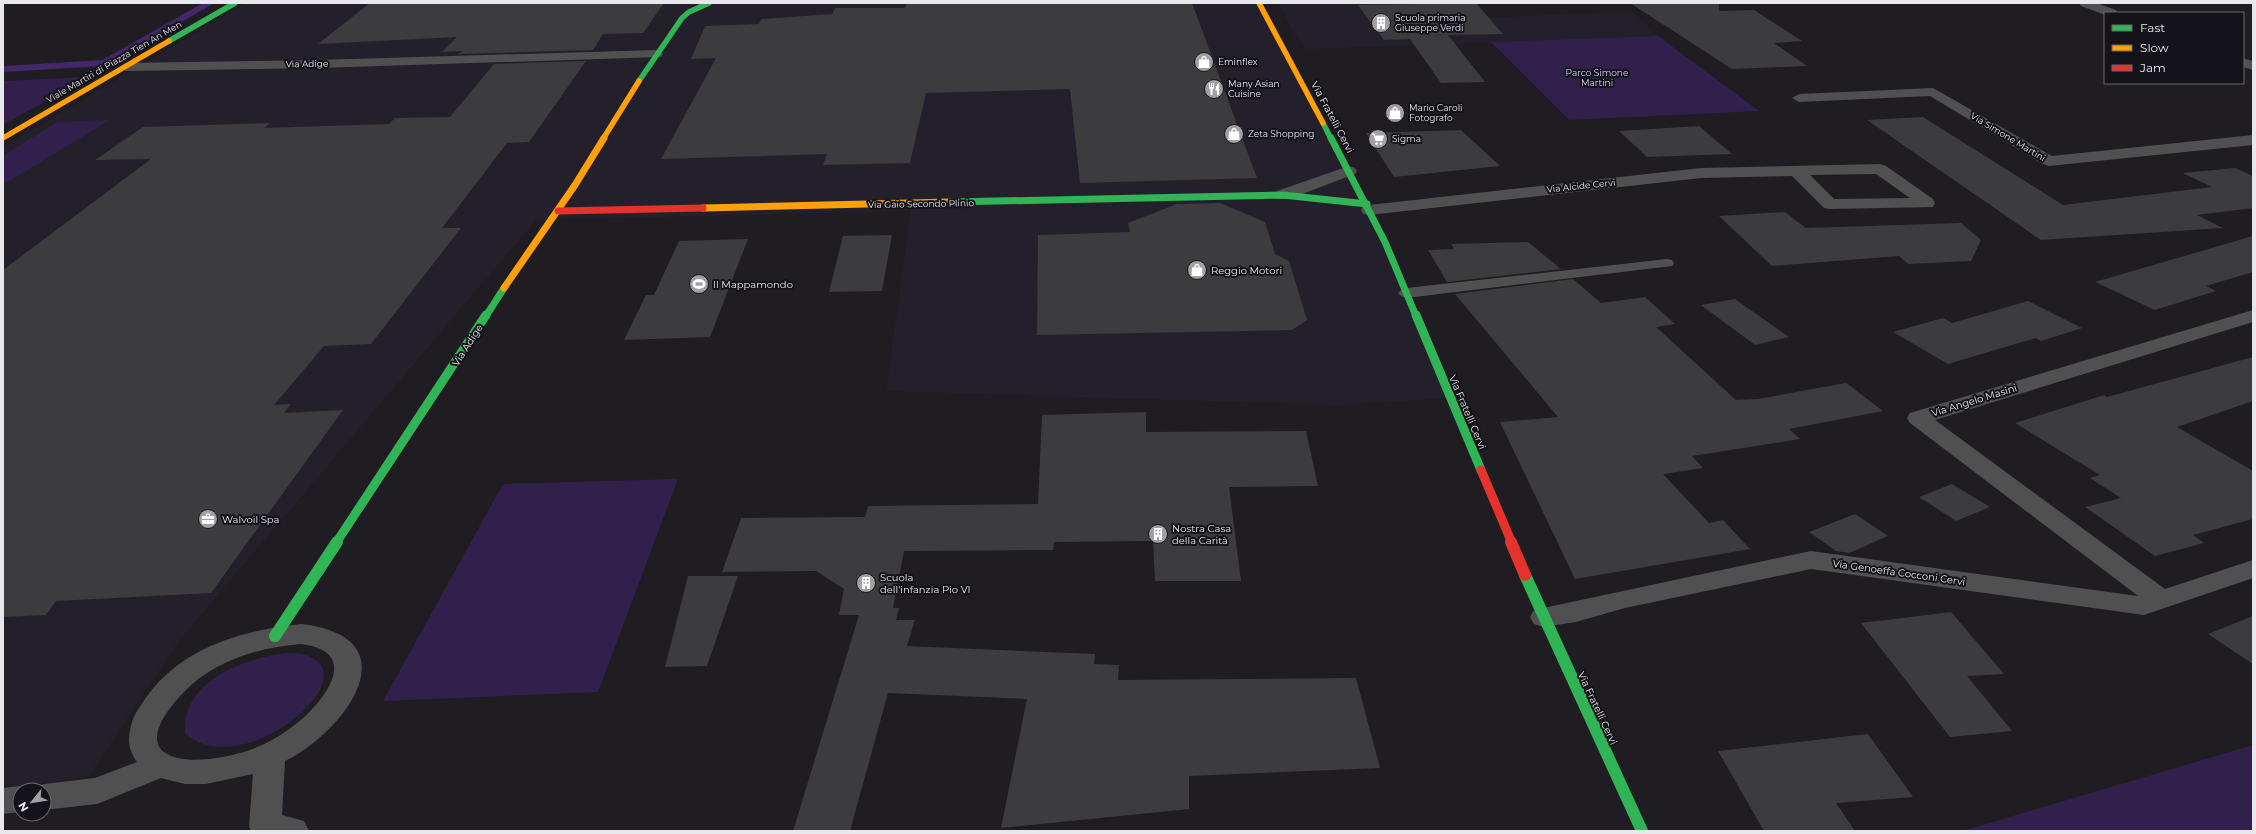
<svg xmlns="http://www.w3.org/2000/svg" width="2256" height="834" font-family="Montserrat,sans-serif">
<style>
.built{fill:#23202b}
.green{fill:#30204b}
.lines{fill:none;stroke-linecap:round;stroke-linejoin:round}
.stream{stroke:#42286a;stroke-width:6}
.building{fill:#3c3b3e}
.lane{fill:#505051;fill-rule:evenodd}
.street{fill:#505051;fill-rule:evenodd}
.fast-far3{stroke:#30b455;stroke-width:5.5}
.fast-far2{stroke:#30b455;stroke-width:7}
.fast-far1{stroke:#30b455;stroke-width:9}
.fast{stroke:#30b455;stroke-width:12}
.slow-far1{stroke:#ff9f0a;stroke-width:5.5}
.slow{stroke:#ff9f0a;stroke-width:7}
.jam-far2{stroke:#e5322d;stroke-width:7}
.jam-far1{stroke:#e5322d;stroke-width:9}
.jam{stroke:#e5322d;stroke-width:12}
.labels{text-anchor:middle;stroke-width:4;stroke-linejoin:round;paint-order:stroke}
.far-poi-label{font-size:9px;fill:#e8e7eb;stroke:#141319;text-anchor:start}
.far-street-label{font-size:9px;fill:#e8e7eb;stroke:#141319}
.far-park-label{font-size:9px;fill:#ddd1fc;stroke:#141319}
.street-label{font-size:10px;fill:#e8e7eb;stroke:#141319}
.poi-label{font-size:10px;fill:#e8e7eb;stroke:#141319;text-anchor:start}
</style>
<rect width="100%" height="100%" fill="#1f1d21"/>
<g class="built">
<polygon points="246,3 1261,3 1385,242 1451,398 1339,405 886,391 911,211 536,220 178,642 88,777 3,788 3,147"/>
<polygon points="1279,3 1399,3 1416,21 1632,11 1658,36 1306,49 1293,32"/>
</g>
<g class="green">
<polygon points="1658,36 1759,111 1569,120 1491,42"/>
<polygon points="88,77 3,125 3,81"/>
<polygon points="110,120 3,185 3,156 57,122"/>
<polygon points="678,479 598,692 383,701 503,484"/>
<path d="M286 653C292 653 299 653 305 655 373 676 240 785 185 733 181 681 245 658 286 653Z"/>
<polygon points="2253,745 2253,831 1962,831"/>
</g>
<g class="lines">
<polyline class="stream" points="3,69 103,63 209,3"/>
</g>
<g class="building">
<polygon points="370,3 664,3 643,33 603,34 593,50 458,54 462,51 442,52 457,37 318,44"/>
<polygon points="907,3 1192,3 1257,178 1080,183 1070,89 926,93 910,163 823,165 827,154 661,159 716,58 691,59 705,26 759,24 761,19 832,14 835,8 905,8"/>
<polygon points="1476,3 1503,34 1448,35 1485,82 1441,83 1410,39 1384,40 1358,5"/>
<polygon points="1630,3 1719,3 1719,11 1754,10 1802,41 1774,43 1807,66 1732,69"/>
<polygon points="586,61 529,142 507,143 442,228 461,228 371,344 324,346 274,405 291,404 284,413 343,410 211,593 56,601 46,615 3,617 3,270 151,159 95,160 143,127 270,123 264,128 389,124 395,118 450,117 494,64"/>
<polygon points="1923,117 2063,205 2212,187 2183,173 2235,168 2253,176 2253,208 2197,215 2223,228 2041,240 1867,120"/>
<polygon points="1699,126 1732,154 1647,157 1619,131"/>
<polygon points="1461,130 1500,166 1394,177 1366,133"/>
<polygon points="1220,203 1265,222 1275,254 1289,261 1307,320 1292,330 1037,335 1038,235 1130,232 1128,223 1177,204"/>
<polygon points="1785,212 1806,228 1961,223 1981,240 1971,261 1908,264 1899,256 1772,266 1719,216"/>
<polygon points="892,235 882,291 829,292 843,236"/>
<polygon points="2253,236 2253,272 2206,286 2216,291 2155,310 2095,282"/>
<polygon points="748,239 710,337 624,340 646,295 654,295 679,241"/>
<polygon points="1528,242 1561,269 1447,282 1428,250 1454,249 1451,244"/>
<polygon points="1573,279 1601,303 1645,297 1675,324 1656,327 1736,400 1758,399 1846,383 1883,411 1789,429 1800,439 1692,456 1703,468 1663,474 1709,523 1723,520 1750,549 1575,579 1500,422 1558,417 1455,294"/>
<polygon points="1735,299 1789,337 1755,345 1701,305"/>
<polygon points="2028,301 2082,328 2041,341 2036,338 1948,364 1893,332 1943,318 1952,323"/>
<polygon points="2253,357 2253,401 2177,427 2253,471 2253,519 2193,535 2204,543 2155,556 2085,507 2121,498 2090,478 2100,475 2015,423 2104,395 2107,397"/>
<polygon points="1146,412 1146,432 1306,431 1318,486 1229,487 1241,581 1155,581 1153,541 1054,542 1053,550 904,551 893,608 899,608 896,620 915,620 907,646 1095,654 1094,664 1119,665 1118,680 1356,678 1380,768 1189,776 1189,809 1001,828 1027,699 888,693 850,831 793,831 859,615 839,615 844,589 816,571 722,572 741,518 865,517 868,506 1038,504 1042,415"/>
<polygon points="1952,484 1990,507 1956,521 1919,497"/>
<polygon points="1855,514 1888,536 1849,553 1836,551 1809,532"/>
<polygon points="688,576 738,576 707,666 665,667"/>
<polygon points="1951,612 2004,674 1967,676 2012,731 1950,737 1861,623"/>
<polygon points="2253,616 2253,664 2208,634"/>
<polygon points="1868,734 1913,797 1836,803 1855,831 1764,831 1718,751"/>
</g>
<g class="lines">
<polygon class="lane" points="1667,259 1672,260 1674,263 1672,266 1406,298 1401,296 1398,293 1401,290 1406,288"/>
<g class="street">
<polygon points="2079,3 2096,3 2116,10 2118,13 2105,15 2081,6"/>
<polygon points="656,50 663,54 661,57 318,68 126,71 119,67 126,63 318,60"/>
<polygon points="2243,58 2253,61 2253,70 2243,67"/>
<polygon points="1933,88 2052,156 2253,135 2253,145 2049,166 2043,164 1930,96 1799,102 1792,98 1799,94"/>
<path d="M1880 164 1886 166 1933 199 1935 203 1933 207 1830 209 1824 208 1792 176 1701 178 1369 215 1363 214 1361 210 1363 206 1369 205 1701 168ZM1876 174 1910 198 1834 199 1810 175Z"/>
<polygon points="1349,166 1355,168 1357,171 1355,174 1289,199 1277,199 1275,195 1277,191"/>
<polygon points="2253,310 2253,322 1935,420 2165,589 2253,560 2253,578 2144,615 1811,569 1625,608 1576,622 1543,627 1534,624 1530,617 1534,610 1811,551 2138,596 1910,423 1907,418 1910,413"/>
<path d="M301 624C414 637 346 731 285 761L282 815 304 821 309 831H251L249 826 253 774 206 784H185L161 778 97 804 44 810V790H32L33 788 44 784 95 778 137 762C126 747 128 735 133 719 137 710 142 703 148 695 183 647 244 630 301 624ZM301 644C367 652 319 709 289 729 276 739 260 747 244 752 223 758 183 766 164 752 139 733 188 685 204 675 234 655 266 647 301 644Z"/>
<polygon points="20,786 31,790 20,790 20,812 3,814 3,788"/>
</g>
<g class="fast-far3">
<polyline points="169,41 235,3"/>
<polyline points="639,81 682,18 689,12 709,3"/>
<polyline points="1323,123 1331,139"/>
</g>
<g class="fast-far2">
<polyline points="1331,138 1385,242 1416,316"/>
<polyline points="951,202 1283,195 1367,204"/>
<polyline points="486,316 504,288"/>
</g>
<g class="fast-far1">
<polyline points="1416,315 1481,470"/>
<polyline points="336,543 486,315"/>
</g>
<g class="fast">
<polyline points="1525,575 1642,831"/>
<polyline points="275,636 337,542"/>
</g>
<g class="slow-far1">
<polyline points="1259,3 1323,123"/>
<polyline points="3,138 169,41"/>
<polyline points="603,139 639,81"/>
</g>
<g class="slow">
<polyline points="703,208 951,202"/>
<polyline points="504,288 575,185 604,138"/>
</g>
<polyline class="jam-far2" points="558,211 703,208"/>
<polyline class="jam-far1" points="1481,470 1512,543"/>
<polyline class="jam" points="1511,542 1525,575"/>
</g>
<defs>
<g id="building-disc" transform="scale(1)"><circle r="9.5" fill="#a2a0a4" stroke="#141319"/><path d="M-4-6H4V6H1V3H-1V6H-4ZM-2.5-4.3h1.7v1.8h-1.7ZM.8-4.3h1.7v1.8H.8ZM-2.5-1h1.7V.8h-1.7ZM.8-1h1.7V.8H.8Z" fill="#fff"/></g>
<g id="shop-disc" transform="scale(1)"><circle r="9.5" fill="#a2a0a4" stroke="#141319"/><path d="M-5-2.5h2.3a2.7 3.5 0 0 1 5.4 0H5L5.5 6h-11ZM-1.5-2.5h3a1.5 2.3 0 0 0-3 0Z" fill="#fff"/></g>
<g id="restaurant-disc" transform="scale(1)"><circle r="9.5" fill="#a2a0a4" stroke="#141319"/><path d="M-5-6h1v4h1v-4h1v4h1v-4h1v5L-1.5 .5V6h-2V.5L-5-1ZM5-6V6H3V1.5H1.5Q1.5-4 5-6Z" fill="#fff"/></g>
<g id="supermarket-disc" transform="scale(1)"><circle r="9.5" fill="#a2a0a4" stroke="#141319"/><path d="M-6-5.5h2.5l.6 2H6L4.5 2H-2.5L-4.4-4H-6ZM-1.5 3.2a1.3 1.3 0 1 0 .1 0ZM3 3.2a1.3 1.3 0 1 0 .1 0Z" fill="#fff"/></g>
<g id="stadium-disc" transform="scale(1)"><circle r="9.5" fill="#a2a0a4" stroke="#141319"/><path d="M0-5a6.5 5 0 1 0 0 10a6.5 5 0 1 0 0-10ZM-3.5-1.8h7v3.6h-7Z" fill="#fff"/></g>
<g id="office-disc" transform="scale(1)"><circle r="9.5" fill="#a2a0a4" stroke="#141319"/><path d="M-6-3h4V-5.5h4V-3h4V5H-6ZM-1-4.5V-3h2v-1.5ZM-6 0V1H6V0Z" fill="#fff"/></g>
</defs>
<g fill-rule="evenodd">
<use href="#building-disc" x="1381" y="23"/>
<use href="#shop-disc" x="1204" y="62"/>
<use href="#restaurant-disc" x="1214" y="89"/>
<use href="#shop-disc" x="1395" y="113"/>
<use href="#shop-disc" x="1234" y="134"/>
<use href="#supermarket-disc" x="1378" y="139"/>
<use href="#shop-disc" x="1197" y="270"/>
<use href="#stadium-disc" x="699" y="284"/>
<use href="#office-disc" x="208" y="519"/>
<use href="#building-disc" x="1158" y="534"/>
<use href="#building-disc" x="866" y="583"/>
</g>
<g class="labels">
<g class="far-poi-label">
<text x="1395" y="21">Scuola primaria<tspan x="1395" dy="10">Giuseppe Verdi</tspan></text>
<text x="1218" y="65">Eminflex</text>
<text x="1228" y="87">Many Asian<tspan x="1228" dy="10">Cuisine</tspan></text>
<text x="1409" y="111">Mario Caroli<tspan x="1409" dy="10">Fotografo</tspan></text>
<text x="1248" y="137">Zeta Shopping</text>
<text x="1392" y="142">Sigma</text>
</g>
<g class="far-street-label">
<text transform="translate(114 62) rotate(-30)" y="3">Viale Martiri di Piazza Tien An Men</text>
<text transform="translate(307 64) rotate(-1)" y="3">Via Adige</text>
<text transform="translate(2008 137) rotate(31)" y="3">Via Simone Martini</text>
<text transform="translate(1581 186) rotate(-6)" y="3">Via Alcide Cervi</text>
<text transform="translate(921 204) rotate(-1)" y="3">Via Gaio Secondo Plinio</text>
</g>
<g class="far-park-label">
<text x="1597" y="76">Parco Simone<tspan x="1597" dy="10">Martini</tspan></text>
</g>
<g class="street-label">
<text transform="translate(1333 117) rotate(62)" y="4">Via Fratelli Cervi</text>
<text transform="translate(467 345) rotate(-57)" y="4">Via Adige</text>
<text transform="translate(1974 400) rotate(-17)" y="4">Via Angelo Masini</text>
<text transform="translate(1468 412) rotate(67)" y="4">Via Fratelli Cervi</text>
<text transform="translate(1899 572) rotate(8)" y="4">Via Genoeffa Cocconi Cervi</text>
<text transform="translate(1598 708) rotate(65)" y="4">Via Fratelli Cervi</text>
</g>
<g class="poi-label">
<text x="1211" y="274">Reggio Motori</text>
<text x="713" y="288">Il Mappamondo</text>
<text x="222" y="523">Walvoil Spa</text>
<text x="1172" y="532">Nostra Casa<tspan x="1172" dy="12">della Carità</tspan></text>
<text x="880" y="581">Scuola<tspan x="880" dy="12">dell'infanzia Pio VI</tspan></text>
</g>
</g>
<rect width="2256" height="834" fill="none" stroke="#e8e7eb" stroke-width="8"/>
<rect x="2104" y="12" width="140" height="72" fill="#141319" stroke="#69686d"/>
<rect x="2112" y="25" width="20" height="6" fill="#30b455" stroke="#69686d"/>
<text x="2140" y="32" font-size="12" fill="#e8e7eb">Fast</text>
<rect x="2112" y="45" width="20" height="6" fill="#ff9f0a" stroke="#69686d"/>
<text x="2140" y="52" font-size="12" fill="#e8e7eb">Slow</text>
<rect x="2112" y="65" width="20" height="6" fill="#e5322d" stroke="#69686d"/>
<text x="2140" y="72" font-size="12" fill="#e8e7eb">Jam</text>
<g transform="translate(32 802) rotate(240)"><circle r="19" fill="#141319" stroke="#69686d"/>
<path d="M0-3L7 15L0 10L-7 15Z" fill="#a2a0a4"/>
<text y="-6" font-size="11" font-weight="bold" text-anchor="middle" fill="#e8e7eb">N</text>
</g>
</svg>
